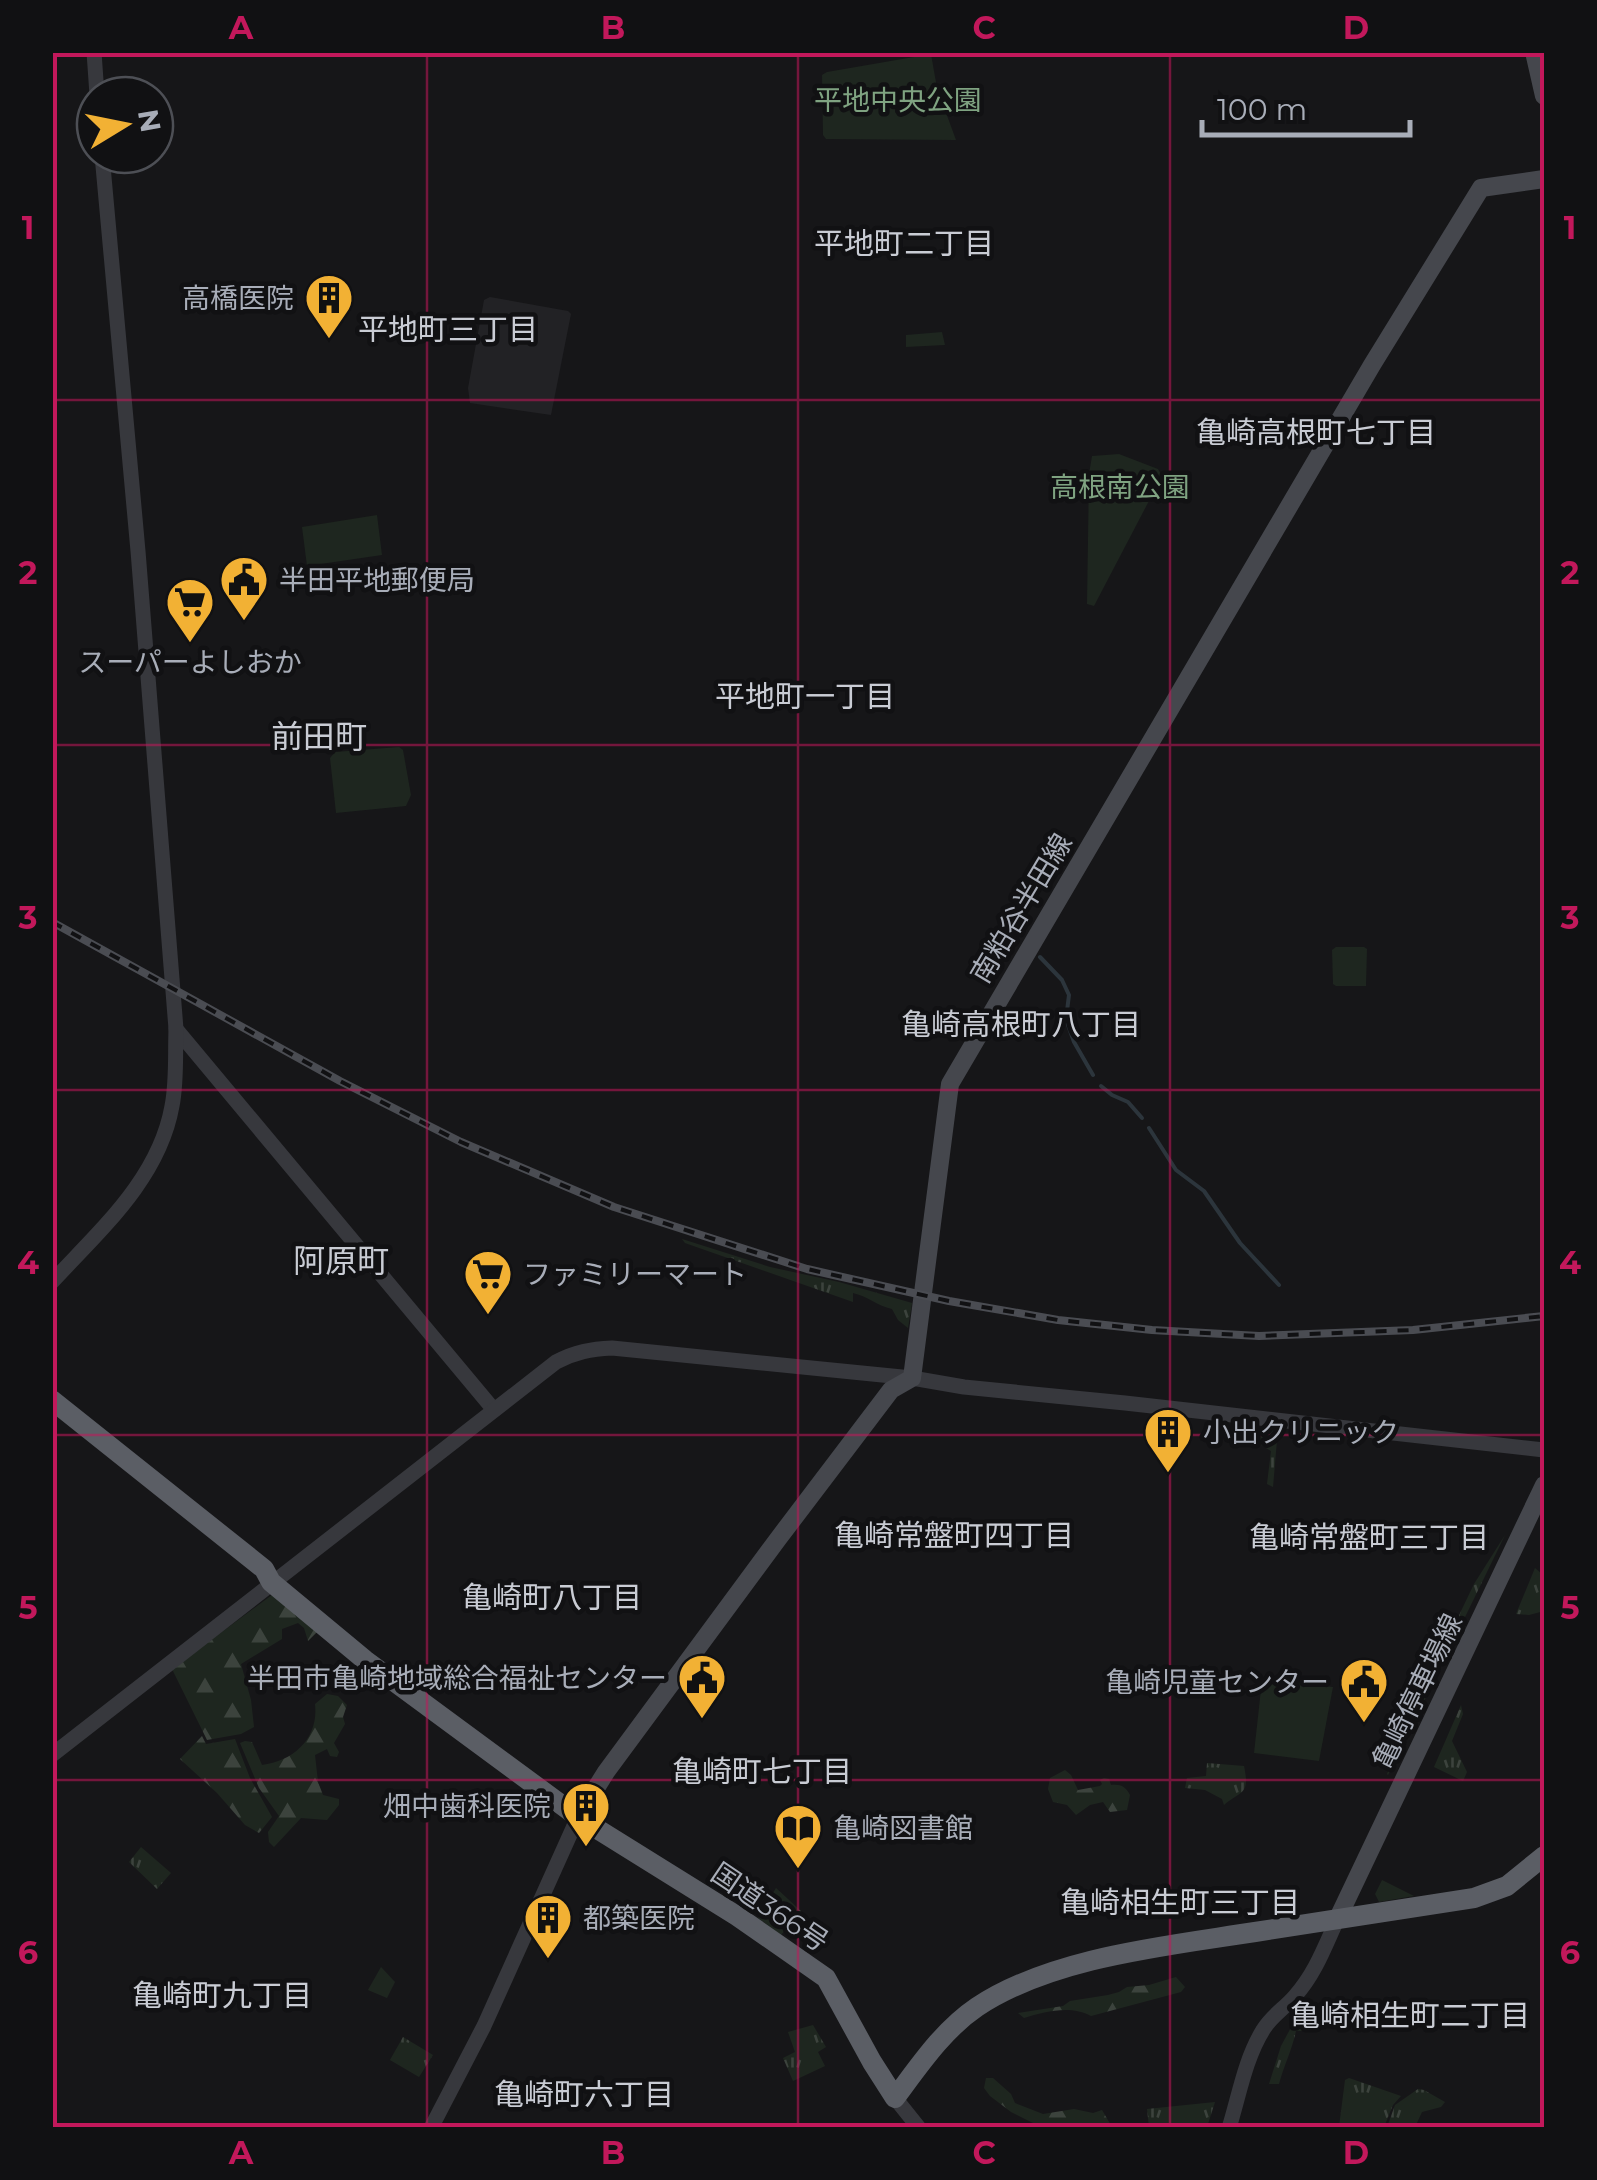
<svg xmlns="http://www.w3.org/2000/svg" width="1597" height="2180" font-family="Montserrat,'Noto Sans JP',sans-serif">
<style>
.built{fill:#222225}
.grass{fill:url(#grass-tufts)}
.forest{fill:url(#forest-firs)}
.park{fill:#1e261f}
.lines{fill:none;stroke-linecap:round;stroke-linejoin:round}
.stream{stroke:#2c353c;stroke-width:4}
.tertiary{stroke:#37383d;stroke-width:15}
.secondary{stroke:#45474d;stroke-width:18}
.trunk{stroke:#5b5e65;stroke-width:20}
.rail-casing{stroke:#4a4c52;stroke-width:8}
.rail{stroke:#111113;stroke-width:4;stroke-dasharray:11;stroke-linecap:butt}
.grid{fill:none;stroke:#c2185b;stroke-width:2.5;stroke-opacity:0.55}
.labels{text-anchor:middle;stroke-width:9;stroke-linejoin:round;paint-order:stroke}
.park-label{font-size:28px;fill:#7fa381;stroke:#111113}
.poi-label{font-size:28px;fill:#a8adb8;stroke:#111113;text-anchor:start}
.street-label{font-size:28px;fill:#a8adb8;stroke:#111113}
.neighbourhood-label{font-size:30px;fill:#c9ccd4;stroke:#111113}
.quarter-label{font-size:32px;fill:#c9ccd4;stroke:#111113}
.neatline{fill:none;stroke:#c2185b;stroke-width:4}
.grid-label{font-size:32px;text-anchor:middle;font-weight:bold;fill:#c2185b}
</style>
<defs>
<pattern id="grass-tufts" width="24" height="20" patternUnits="userSpaceOnUse" patternTransform="scale(2.5)"><rect width="24" height="20" fill="#1e261f"/><path d="M3 7l-1-3M5 7V3M7 7l1-3M15 17l-1-3M17 17v-4M19 17l1-3" fill="none" stroke="#3c433d"/></pattern>
<pattern id="forest-firs" width="22" height="20" patternUnits="userSpaceOnUse" patternTransform="scale(2.5)"><rect width="22" height="20" fill="#1e261f"/><path d="M5 1l3.5 6h-7zM16 11l3.5 6h-7z" fill="#3c433d"/></pattern>
</defs>
<rect width="100%" height="100%" fill="#161618"/>
<polygon class="built" points="490,297 568,311 571,314 551,415 470,403 468,388 484,300"/>
<g class="grass">
<path d="M682 1239 770 1267 839 1282 912 1303 908 1328 898 1320 892 1309C878 1306 867 1296 853 1293V1302L685 1243Z"/>
<polygon points="1270,1427 1278,1428 1273,1487 1267,1484 1271,1451 1261,1445 1260,1438 1263,1430"/>
<polygon points="1505,1535 1388,1775 1387,1774 1420,1697 1474,1584"/>
<polygon points="1535,1568 1543,1575 1544,1611 1529,1615 1516,1614"/>
<polygon points="1461,1705 1463,1714 1452,1741 1467,1772 1463,1781 1434,1767"/>
<path d="M1207 1763 1244 1766C1250 1795 1242 1790 1224 1805L1222 1799 1205 1790 1185 1788 1187 1778 1206 1776Z"/>
<polygon points="141,1847 171,1873 157,1889 129,1862"/>
<polygon points="776,1888 801,1911 781,1935 758,1918"/>
<polygon points="381,1967 395,1982 387,1998 368,1990"/>
<path d="M1294 2022 1310 2025V2031H1296C1292 2050 1284 2065 1279 2084H1269L1281 2046Z"/>
<polygon points="813,2025 826,2047 818,2052 825,2066 793,2081 783,2058 795,2052 788,2032"/>
<polygon points="403,2037 433,2055 419,2077 390,2060"/>
<polygon points="1349,2078 1401,2096 1393,2105 1384,2127 1339,2127 1345,2080"/>
<polygon points="1418,2089 1424,2090 1445,2102 1441,2107 1422,2112 1415,2127 1387,2127 1395,2105"/>
<polygon points="1215,2102 1207,2127 1149,2127 1147,2109"/>
</g>
<g class="forest">
<polygon points="272,1595 320,1629 308,1641 304,1628 298,1623 282,1629 282,1639 241,1664 251,1700 254,1727 241,1734 207,1740 172,1669"/>
<path d="M327 1694 338 1696 347 1705 343 1717 345 1724 334 1743 339 1752 337 1757 330 1756 327 1749 315 1755 318 1782 323 1795 339 1799V1805L327 1820 301 1818 274 1847 269 1842 268 1832 279 1816 259 1788 240 1743 245 1741 252 1742 262 1765C295 1761 319 1737 315 1704Z"/>
<polygon points="202,1736 206,1744 235,1739 250,1778 272,1817 259,1833 245,1825 217,1793 180,1759"/>
<path d="M1065 1770 1071 1775 1078 1790 1100 1786 1102 1784 1100 1780 1104 1778 1109 1779 1111 1785C1121 1784 1126 1787 1130 1795L1127 1810 1110 1812 1103 1802 1090 1805 1076 1815 1067 1805 1053 1802 1048 1789 1050 1778Z"/>
<path d="M1176 1977 1185 1987 1181 1992 1091 2016C1072 2005 1045 2011 1024 2018L1018 2013 1063 2006 1070 2001 1108 1995 1119 1992 1127 1987 1149 1985Z"/>
<polygon points="986,2078 993,2078 1011,2094 1015,2103 1043,2114 1074,2109 1093,2113 1102,2110 1112,2127 1041,2127 1011,2112 990,2096 984,2088"/>
</g>
<g class="park">
<polygon points="931,54 937,88 956,140 826,139 823,135 822,75 827,72"/>
<polygon points="942,332 945,345 906,347 906,335"/>
<polygon points="1119,454 1158,469 1162,476 1094,606 1087,604 1089,474 1092,456"/>
<polygon points="377,515 382,555 307,566 302,527"/>
<polygon points="399,747 403,750 411,795 406,806 336,813 330,758 335,752"/>
<polygon points="1336,947 1364,947 1367,949 1366,986 1336,986 1333,984 1332,950"/>
<polygon points="1262,1680 1333,1687 1319,1761 1254,1753"/>
<polygon points="1382,1880 1414,1896 1379,1902 1375,1894"/>
</g>
<g class="lines">
<g class="stream">
<polyline points="1040,957 1062,980 1069,995 1066,1019 1074,1042 1093,1075"/>
<polyline points="1101,1086 1112,1095 1128,1102 1142,1118"/>
<polyline points="1149,1128 1176,1170 1204,1191 1240,1243 1279,1285"/>
</g>
<g class="tertiary">
<polyline points="94,52 97,95"/>
<polyline points="176,1029 494,1410"/>
<path d="M52 1282C100 1230 159 1179 172 1106 177 1081 175 1054 176 1029L138 551 102 155"/>
<path d="M52 1755 556 1362C575 1352 591 1349 612 1348L912 1378 964 1387 1125 1403 1544 1450"/>
<polyline points="895,2098 919,2128"/>
<polyline points="431,2128 484,2026 578,1817"/>
<path d="M1229 2128C1239 2096 1245 2059 1263 2030 1271 2016 1285 2008 1295 1996 1315 1974 1325 1946 1337 1920"/>
</g>
<g class="secondary">
<polyline points="1534,52 1544,96"/>
<polyline points="578,1817 606,1772 778,1539 891,1390 912,1378 950,1084 1372,365 1481,188 1544,179"/>
<polyline points="1337,1920 1544,1485"/>
</g>
<path class="trunk" d="M52 1400 264 1569 271 1582 365 1660 578 1817 737 1916 826 1978 872 2062 895 2098C919 2066 943 2030 977 2007 1052 1957 1167 1946 1255 1932 1328 1921 1401 1910 1474 1898L1507 1886 1544 1856"/>
<g class="rail-casing">
<polyline id="rail" points="52,922 340,1081 461,1142 614,1207 807,1269 949,1301 1058,1320 1152,1330 1259,1336 1413,1330 1544,1316"/>
</g>
<use href="#rail" class="rail"/>
</g>
<path class="grid" d="M427 52V2128M798 52V2128M1170 52V2128M52 400H1544M52 745H1544M52 1090H1544M52 1435H1544M52 1780H1544"/>
<defs>
<g id="building-pin" transform="scale(2.5)"><path d="M0 17L-7.5 6A9.5 9.5 0 1 1 7.5 6Z" fill="#f2b134" stroke="#111113"/><path d="M-4-6H4V6H1V3H-1V6H-4ZM-2.5-4.3h1.7v1.8h-1.7ZM.8-4.3h1.7v1.8H.8ZM-2.5-1h1.7V.8h-1.7ZM.8-1h1.7V.8H.8Z" fill="#111"/></g>
<g id="civic-pin" transform="scale(2.5)"><path d="M0 17L-7.5 6A9.5 9.5 0 1 1 7.5 6Z" fill="#f2b134" stroke="#111113"/><path d="M-.6-6.5H3V-4.5H.6V-3L4-1V1h2V6H-6V1h2V-1L-.6-3ZM-1.2 2.5V6h2.4V2.5Z" fill="#111"/></g>
<g id="supermarket-pin" transform="scale(2.5)"><path d="M0 17L-7.5 6A9.5 9.5 0 1 1 7.5 6Z" fill="#f2b134" stroke="#111113"/><path d="M-6-5.5h2.5l.6 2H6L4.5 2H-2.5L-4.4-4H-6ZM-1.5 3.2a1.3 1.3 0 1 0 .1 0ZM3 3.2a1.3 1.3 0 1 0 .1 0Z" fill="#111"/></g>
<g id="library-pin" transform="scale(2.5)"><path d="M0 17L-7.5 6A9.5 9.5 0 1 1 7.5 6Z" fill="#f2b134" stroke="#111113"/><path d="M-6-4Q-3-5.5-.7-3.5V5Q-3 3-6 4ZM6-4Q3-5.5 .7-3.5V5Q3 3 6 4Z" fill="#111"/></g>
</defs>
<g fill-rule="evenodd">
<use href="#building-pin" x="329" y="298"/>
<use href="#civic-pin" x="244" y="580"/>
<use href="#supermarket-pin" x="190" y="602"/>
<use href="#supermarket-pin" x="488" y="1274"/>
<use href="#building-pin" x="1168" y="1432"/>
<use href="#civic-pin" x="702" y="1678"/>
<use href="#civic-pin" x="1364" y="1682"/>
<use href="#building-pin" x="586" y="1806"/>
<use href="#library-pin" x="798" y="1828"/>
<use href="#building-pin" x="548" y="1918"/>
</g>
<g class="labels">
<g class="park-label">
<text x="898" y="110">平地中央公園</text>
<text x="1120" y="497">高根南公園</text>
</g>
<g class="poi-label">
<text x="294" y="308" text-anchor="end">高橋医院</text>
<text x="279" y="590">半田平地郵便局</text>
<text x="190" y="672" text-anchor="middle">スーパーよしおか</text>
<text x="523" y="1284">ファミリーマート</text>
<text x="1203" y="1442">小出クリニック</text>
<text x="667" y="1688" text-anchor="end">半田市亀崎地域総合福祉センター</text>
<text x="1329" y="1692" text-anchor="end">亀崎児童センター</text>
<text x="551" y="1816" text-anchor="end">畑中歯科医院</text>
<text x="833" y="1838">亀崎図書館</text>
<text x="583" y="1928">都築医院</text>
</g>
<g class="street-label">
<text transform="translate(1021 908) rotate(-59)" y="10">南粕谷半田線</text>
<text transform="translate(1417 1691) rotate(-64)" y="10">亀崎停車場線</text>
<text transform="translate(770 1907) rotate(34)" y="10">国道366号</text>
</g>
<g class="neighbourhood-label">
<text x="904" y="254">平地町二丁目</text>
<text x="448" y="340">平地町三丁目</text>
<text x="1316" y="443">亀崎高根町七丁目</text>
<text x="805" y="707">平地町一丁目</text>
<text x="1021" y="1035">亀崎高根町八丁目</text>
<text x="954" y="1546">亀崎常盤町四丁目</text>
<text x="1369" y="1548">亀崎常盤町三丁目</text>
<text x="552" y="1608">亀崎町八丁目</text>
<text x="762" y="1782">亀崎町七丁目</text>
<text x="1180" y="1913">亀崎相生町三丁目</text>
<text x="222" y="2006">亀崎町九丁目</text>
<text x="1410" y="2026">亀崎相生町二丁目</text>
<text x="584" y="2105">亀崎町六丁目</text>
</g>
<g class="quarter-label">
<text x="319" y="748">前田町</text>
<text x="341" y="1272">阿原町</text>
</g>
</g>
<rect width="1597" height="2180" fill="none" stroke="#111113" stroke-width="110"/>
<g transform="translate(125 125) rotate(80)"><circle r="48" fill="#111113" stroke="#4d4f55" stroke-width="2.5"/>
<path d="M0-8L18 38L0 25L-18 38Z" fill="#f2b134"/>
<text y="-15" font-size="28" font-weight="bold" text-anchor="middle" fill="#a8adb8">N</text>
</g>
<path d="M1202 120v15h208v-15" fill="none" stroke="#a8adb8" stroke-width="5"/>
<text x="1217" y="120" font-size="30" fill="#a8adb8" stroke="#111113" stroke-width="8" paint-order="stroke">100 m</text>
<rect x="55" y="55" width="1487" height="2070" class="neatline"/>
<g class="grid-label">
<text x="241" y="39">A</text>
<text x="613" y="39">B</text>
<text x="984" y="39">C</text>
<text x="1356" y="39">D</text>
<text x="28" y="239">1</text>
<text x="1570" y="239">1</text>
<text x="28" y="584">2</text>
<text x="1570" y="584">2</text>
<text x="28" y="929">3</text>
<text x="1570" y="929">3</text>
<text x="28" y="1274">4</text>
<text x="1570" y="1274">4</text>
<text x="28" y="1619">5</text>
<text x="1570" y="1619">5</text>
<text x="28" y="1964">6</text>
<text x="1570" y="1964">6</text>
<text x="241" y="2164">A</text>
<text x="613" y="2164">B</text>
<text x="984" y="2164">C</text>
<text x="1356" y="2164">D</text>
</g>
</svg>
